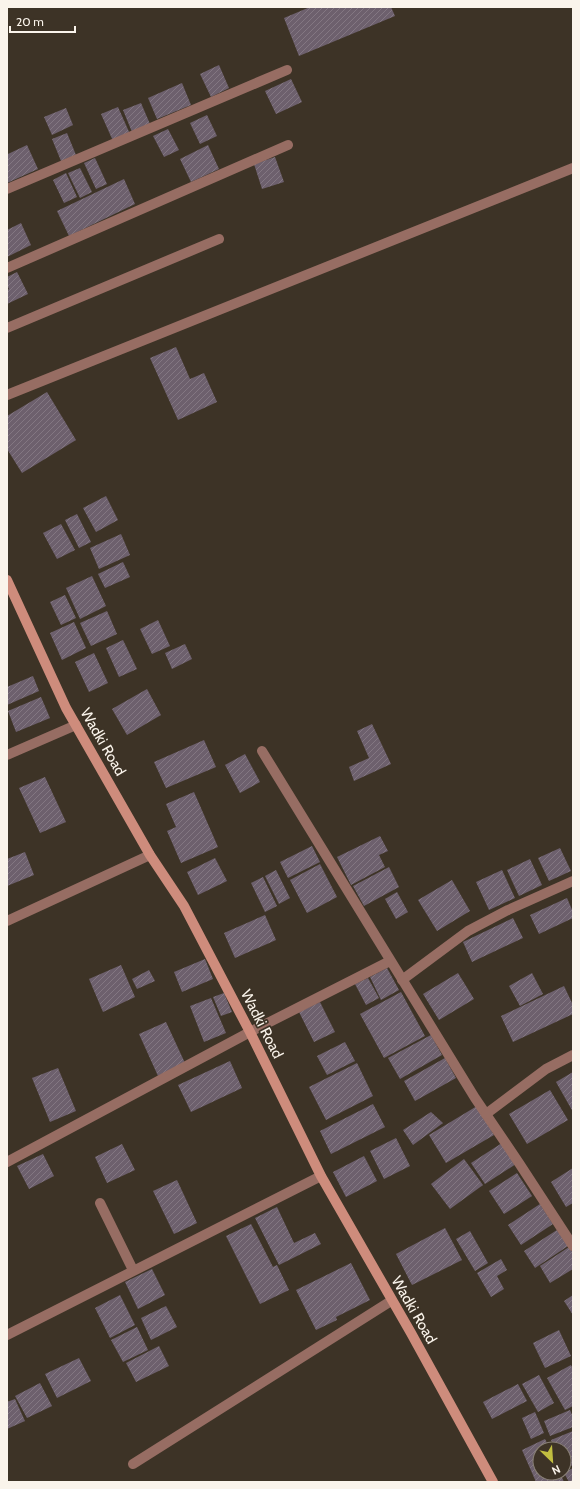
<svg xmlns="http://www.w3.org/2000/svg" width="580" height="1489" font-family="Cabin,sans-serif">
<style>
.building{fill:url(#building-hatch)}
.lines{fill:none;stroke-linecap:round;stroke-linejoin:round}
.street{stroke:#976d63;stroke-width:10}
.secondary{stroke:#ce8c7c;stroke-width:10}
.labels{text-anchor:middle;stroke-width:3.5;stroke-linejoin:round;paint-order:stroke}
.street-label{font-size:15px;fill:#faf4eb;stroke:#3d3326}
</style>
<defs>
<pattern id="building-hatch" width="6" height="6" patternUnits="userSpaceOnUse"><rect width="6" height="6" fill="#6d606d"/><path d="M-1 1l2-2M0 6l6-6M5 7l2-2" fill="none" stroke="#837782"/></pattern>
</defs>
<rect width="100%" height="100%" fill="#3d3326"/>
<g class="building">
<polygon points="310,7 391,7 395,16 299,56 284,18"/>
<polygon points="219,65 229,88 211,97 200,74"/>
<polygon points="291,79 302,102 276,114 265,91"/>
<polygon points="182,83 191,105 157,119 148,98"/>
<polygon points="141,103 150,124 132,132 123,110"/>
<polygon points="118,107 130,134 113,141 101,114"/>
<polygon points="66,108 73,125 52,135 44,117"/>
<polygon points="207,115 217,136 200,144 190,123"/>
<polygon points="168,129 179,150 164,157 153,136"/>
<polygon points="67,133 76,155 61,161 52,139"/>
<polygon points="27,145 38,169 7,183 7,152 8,154"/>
<polygon points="208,145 219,169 191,182 180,159"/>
<polygon points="275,157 284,182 262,189 254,164"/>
<polygon points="95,158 107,184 96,189 84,163"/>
<polygon points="80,168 92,192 80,198 68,173"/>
<polygon points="66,173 77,197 64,203 53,180"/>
<polygon points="124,179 135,204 69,236 57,211"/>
<polygon points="21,223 31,245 7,257 7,230"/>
<polygon points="17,272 28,294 7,304 7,290 9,289 7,285 7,277"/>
<polygon points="176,347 190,379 204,373 217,402 178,420 150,358"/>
<polygon points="47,392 76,440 22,473 7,449 7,416"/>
<polygon points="106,496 118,520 96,532 83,508"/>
<polygon points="77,514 91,542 79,548 65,520"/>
<polygon points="61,524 75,550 57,559 43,533"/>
<polygon points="121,534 130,555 99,569 90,548"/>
<polygon points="123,562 130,577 105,588 98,574"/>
<polygon points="92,576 106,606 80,619 66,588"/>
<polygon points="65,595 76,618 61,625 50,602"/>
<polygon points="107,611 117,634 91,646 80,623"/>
<polygon points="158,620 170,646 152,654 140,629"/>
<polygon points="74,622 86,648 62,660 50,633"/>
<polygon points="123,640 137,669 119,677 106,648"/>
<polygon points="185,644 192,659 172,669 165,653"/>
<polygon points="94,653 108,683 89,692 75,662"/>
<polygon points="33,676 39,691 7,705 7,687"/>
<polygon points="147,689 161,715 127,735 112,709"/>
<polygon points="41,697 50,718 16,732 8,711"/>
<polygon points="372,724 391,764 354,781 349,767 369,758 357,731"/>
<polygon points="204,740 216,767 166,788 154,762"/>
<polygon points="245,754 260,782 240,793 225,765"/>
<polygon points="45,777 66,822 40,833 19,788"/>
<polygon points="194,792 218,847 181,863 167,831 176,827 166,804"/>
<polygon points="380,836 388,851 379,855 385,867 351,885 337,857"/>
<polygon points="312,846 320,862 288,878 280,862"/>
<polygon points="560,848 571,871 549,881 538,858"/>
<polygon points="25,852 34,875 7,886 7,859"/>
<polygon points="215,858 227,881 198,895 187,872"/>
<polygon points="530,859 542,885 519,896 507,870"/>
<polygon points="320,864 337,897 307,913 290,880"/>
<polygon points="389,867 399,887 364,906 353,886"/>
<polygon points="276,870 290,898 279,904 265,876"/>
<polygon points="502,870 515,898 489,910 476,882"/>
<polygon points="263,877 277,906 265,912 251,883"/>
<polygon points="452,880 470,911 437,931 418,900"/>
<polygon points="397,892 408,912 396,919 385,899"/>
<polygon points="567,898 573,912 573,918 539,934 530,915"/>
<polygon points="265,915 276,940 235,958 224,933"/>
<polygon points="513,918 523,938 472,962 463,942"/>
<polygon points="205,959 213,979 182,992 174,972"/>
<polygon points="121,965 135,997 103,1012 89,979"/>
<polygon points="387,968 399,990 381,1000 370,977"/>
<polygon points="149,970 155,981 137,989 132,979"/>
<polygon points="458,973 474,999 439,1020 423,994"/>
<polygon points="532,973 543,994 520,1006 509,986"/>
<polygon points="368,978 379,998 366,1005 355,984"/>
<polygon points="564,986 573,1005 573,1014 513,1042 501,1016"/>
<polygon points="401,992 425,1036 384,1058 360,1014"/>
<polygon points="224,993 232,1012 221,1016 213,997"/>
<polygon points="211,998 226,1033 204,1042 190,1006"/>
<polygon points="320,1002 335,1032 314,1042 299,1012"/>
<polygon points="166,1022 185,1063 158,1076 139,1034"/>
<polygon points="431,1035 442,1055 400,1079 388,1058"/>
<polygon points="345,1042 355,1061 327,1075 317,1056"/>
<polygon points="445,1058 456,1078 415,1101 404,1081"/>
<polygon points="230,1061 242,1088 191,1112 178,1085"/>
<polygon points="357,1063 373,1096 326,1120 309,1087"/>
<polygon points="58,1068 76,1111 50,1122 32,1078"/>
<polygon points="573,1072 573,1112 556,1082"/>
<polygon points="550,1090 568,1120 527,1144 509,1114"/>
<polygon points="373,1104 385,1127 331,1154 320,1131"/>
<polygon points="477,1106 494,1135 446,1163 429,1135"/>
<polygon points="431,1112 443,1123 413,1145 403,1130"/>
<polygon points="396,1138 410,1166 384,1179 370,1151"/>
<polygon points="502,1143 516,1164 485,1184 471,1163"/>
<polygon points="122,1144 135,1170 107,1183 95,1157"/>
<polygon points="43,1154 54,1176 29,1189 17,1166"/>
<polygon points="364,1156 377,1181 346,1197 333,1172"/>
<polygon points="464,1159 483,1185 450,1209 431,1184"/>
<polygon points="573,1168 573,1203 566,1207 551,1182"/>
<polygon points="517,1173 532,1196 504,1214 489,1191"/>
<polygon points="177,1180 197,1223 174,1234 153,1191"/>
<polygon points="540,1204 553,1224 521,1245 508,1225"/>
<polygon points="277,1207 294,1243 315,1233 321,1244 279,1265 255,1218"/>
<polygon points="251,1224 273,1267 277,1265 289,1290 260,1304 226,1236"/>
<polygon points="445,1228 462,1260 412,1285 396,1254"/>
<polygon points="557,1230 568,1246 535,1268 524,1251"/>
<polygon points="470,1231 488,1263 475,1271 456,1239"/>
<polygon points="569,1247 573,1253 573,1269 550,1283 540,1266"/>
<polygon points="501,1259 507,1270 497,1276 504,1289 491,1297 477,1273"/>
<polygon points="351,1263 370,1300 336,1317 337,1320 316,1330 296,1290"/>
<polygon points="152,1269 165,1295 138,1309 125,1282"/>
<polygon points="120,1295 135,1325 110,1338 95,1308"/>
<polygon points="573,1295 573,1315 564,1301"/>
<polygon points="166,1306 177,1327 151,1340 141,1318"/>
<polygon points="137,1327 148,1350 123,1362 111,1340"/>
<polygon points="559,1330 571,1356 545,1368 533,1343"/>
<polygon points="159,1346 169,1366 136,1382 126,1363"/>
<polygon points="79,1358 91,1381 57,1398 45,1374"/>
<polygon points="571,1365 573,1370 573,1406 565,1410 547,1378"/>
<polygon points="539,1375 554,1403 538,1412 522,1384"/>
<polygon points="40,1383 52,1406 27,1418 15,1396"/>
<polygon points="518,1384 527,1401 492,1419 483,1402"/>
<polygon points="15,1399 25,1421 7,1429 7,1402"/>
<polygon points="570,1410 573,1417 573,1427 550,1436 544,1421"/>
<polygon points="535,1412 544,1433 531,1439 522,1418"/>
<polygon points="573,1431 573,1465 564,1469 564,1449 555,1449 551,1440"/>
<polygon points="545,1439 550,1449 540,1449 540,1473 560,1473 564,1482 536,1482 522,1450"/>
<polygon points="573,1468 573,1482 569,1482 564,1473"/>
</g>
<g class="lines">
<g class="street">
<polyline points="7,189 287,70"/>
<polyline points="7,268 288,145"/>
<polyline points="7,328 219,239"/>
<polyline points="7,395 573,168"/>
<polyline points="262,751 475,1098 519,1163 573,1246"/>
<polyline points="7,755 76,725"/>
<polyline points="7,921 150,855"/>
<polyline points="402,980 468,931 508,910 573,881"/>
<polyline points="486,1114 546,1069 573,1055"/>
<polyline points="7,1162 250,1032 390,961"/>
<polyline points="100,1203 133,1270"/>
<polyline points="7,1335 321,1176"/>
<polyline points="133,1464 391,1301"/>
</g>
<polyline class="secondary" points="7,580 66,708 150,855 184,906 250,1032 321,1176 411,1333 493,1482"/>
</g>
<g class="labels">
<g class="street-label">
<text transform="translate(103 742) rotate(60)" y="5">Wadki Road</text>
<text transform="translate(262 1024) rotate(63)" y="5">Wadki Road</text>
<text transform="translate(414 1310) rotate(60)" y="5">Wadki Road</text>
</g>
</g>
<rect width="580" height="1489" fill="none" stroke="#faf4eb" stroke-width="16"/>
<g transform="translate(552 1461) rotate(155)"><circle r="19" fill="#3d3326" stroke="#898075"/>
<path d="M0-3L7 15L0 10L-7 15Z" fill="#c1be40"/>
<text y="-6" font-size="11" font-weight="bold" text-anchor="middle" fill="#faf4eb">N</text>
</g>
<path d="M10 26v6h65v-6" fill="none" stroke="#faf4eb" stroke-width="2"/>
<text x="16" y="26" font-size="12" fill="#faf4eb" stroke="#3d3326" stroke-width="3" paint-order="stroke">20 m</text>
</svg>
